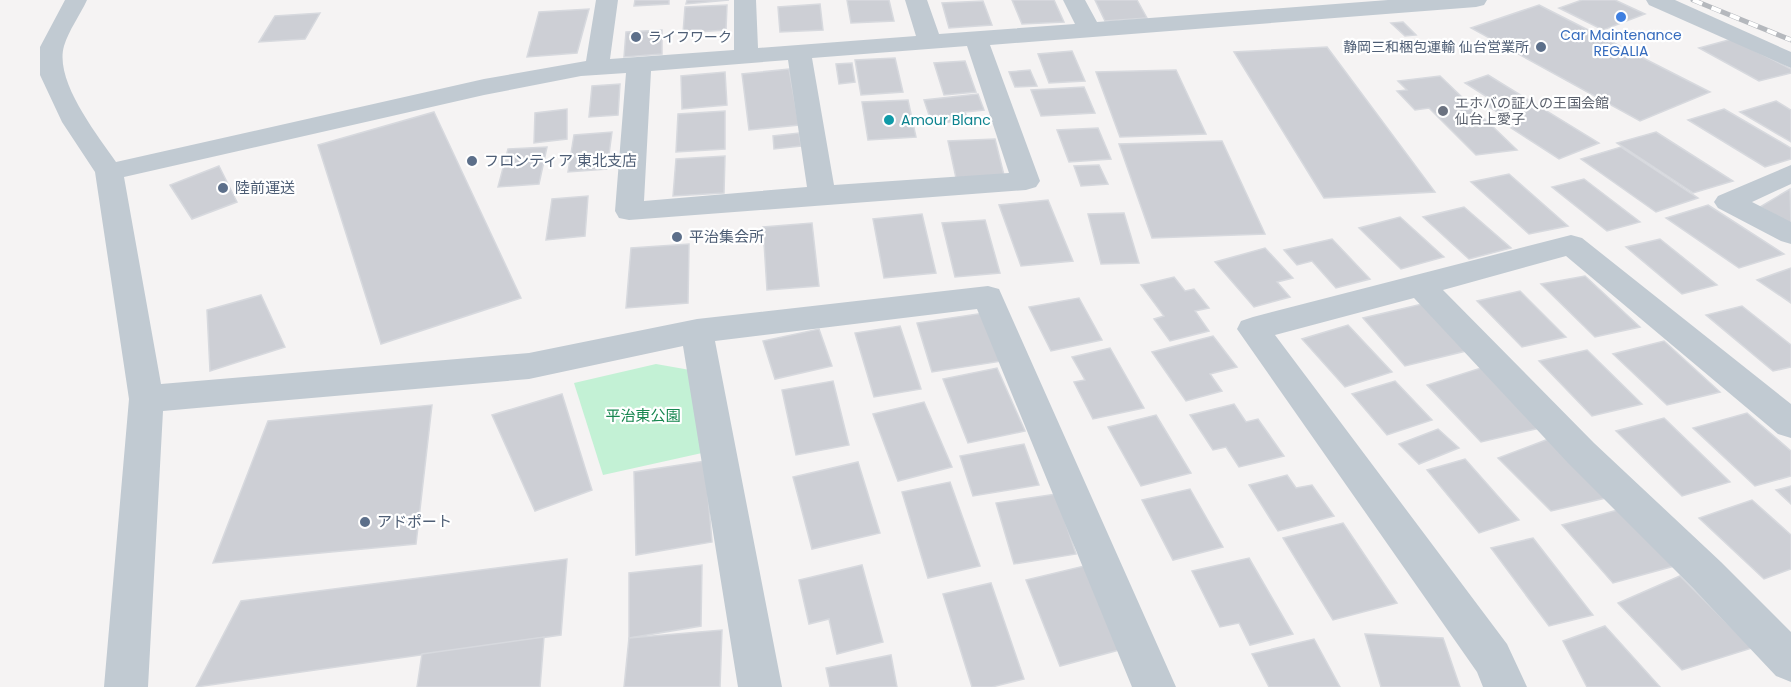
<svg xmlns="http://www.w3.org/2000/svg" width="1791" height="687" font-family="Poppins,'Noto Sans JP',sans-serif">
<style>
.green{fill:#c3f1d5}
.building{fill:#cdcfd5;stroke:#d7d9de;stroke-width:1.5}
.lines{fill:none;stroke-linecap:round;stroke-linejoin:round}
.minor{fill:#c1cad2;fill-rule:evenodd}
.rail-casing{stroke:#b5b8bd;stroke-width:5}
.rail{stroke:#fff;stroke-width:4;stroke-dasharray:10;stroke-linecap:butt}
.shop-dot{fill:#3f7fe0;stroke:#fff;stroke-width:2}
.service-dot{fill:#5c6f8a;stroke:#fff;stroke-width:2}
.worship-dot{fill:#6b7280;stroke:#fff;stroke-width:2}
.culture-dot{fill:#0f9aa8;stroke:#fff;stroke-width:2}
.labels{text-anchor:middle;stroke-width:4.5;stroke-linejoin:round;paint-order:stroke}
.far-shop-label{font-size:14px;fill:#366cbe;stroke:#fff}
.far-service-label{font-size:14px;fill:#4e5e75;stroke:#fff;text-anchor:start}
.far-worship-label{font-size:14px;fill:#5b616d;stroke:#fff;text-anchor:start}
.far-culture-label{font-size:14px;fill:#0d838f;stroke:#fff;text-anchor:start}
.service-label{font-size:15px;fill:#4e5e75;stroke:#fff;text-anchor:start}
.park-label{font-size:15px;fill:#17864f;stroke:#fff}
</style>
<rect width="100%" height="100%" fill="#f5f3f3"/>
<polygon class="green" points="656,364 690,370 702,453 603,475 574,383"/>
<g class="building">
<polygon points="635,0 669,0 669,4 634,6"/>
<polygon points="687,0 729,0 686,4"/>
<polygon points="847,0 889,0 894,21 851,23"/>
<polygon points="1012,0 1054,0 1064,22 1022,24"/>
<polygon points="1095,0 1137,0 1147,18 1105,21"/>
<polygon points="1582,0 1615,0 1645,14 1603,30 1559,8"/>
<polygon points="983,1 992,25 949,28 942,3"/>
<polygon points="820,4 823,30 780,32 778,7"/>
<polygon points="727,5 726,30 683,33 685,7"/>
<polygon points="1539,5 1710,92 1640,121 1471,28"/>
<polygon points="589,9 577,53 527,57 539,12"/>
<polygon points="320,13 305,39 259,42 275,16"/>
<polygon points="1403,22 1416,35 1405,36 1391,23"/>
<polygon points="662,30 662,54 624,57 626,32"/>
<polygon points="1732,39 1791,69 1791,73 1759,81 1699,48"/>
<polygon points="1327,47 1435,192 1324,198 1234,52"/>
<polygon points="1072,51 1085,81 1049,83 1038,54"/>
<polygon points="895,58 903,92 861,95 855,60"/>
<polygon points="965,61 976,92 944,95 934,63"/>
<polygon points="852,63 855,82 839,84 836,64"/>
<polygon points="789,69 799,125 749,130 742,74"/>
<polygon points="1030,70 1037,86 1015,87 1009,72"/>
<polygon points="1176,70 1206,134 1120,137 1096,72"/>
<polygon points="725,72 727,105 682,109 681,76"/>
<polygon points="1488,75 1599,143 1559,159 1511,128 1518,125 1483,103 1492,100 1465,83"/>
<polygon points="1440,76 1517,150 1476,155 1429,108 1415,110 1397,91 1407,90 1398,81"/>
<polygon points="620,84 618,115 589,117 592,86"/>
<polygon points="1084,87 1095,113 1041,116 1031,90"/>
<polygon points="978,94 984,110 965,112 968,120 932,124 924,100"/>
<polygon points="908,100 916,137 868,140 862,102"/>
<polygon points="1776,101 1791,110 1791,142 1740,112"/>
<polygon points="567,109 567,139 534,143 535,113"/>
<polygon points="1724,109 1791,148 1791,159 1765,167 1688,120"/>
<polygon points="725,111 725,149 676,152 678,114"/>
<polygon points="434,112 521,298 381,344 318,145"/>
<polygon points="1098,128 1111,159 1069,162 1057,130"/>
<polygon points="612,132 607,169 568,172 574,135"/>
<polygon points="1656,132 1733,181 1693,193 1617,143"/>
<polygon points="799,133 801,146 774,149 773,136"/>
<polygon points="995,139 1004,175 956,178 948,141"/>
<polygon points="1222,141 1265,234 1152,238 1119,144"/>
<polygon points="547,147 539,184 498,187 508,149"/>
<polygon points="1621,147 1698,198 1656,212 1581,159"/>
<polygon points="725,156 724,193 673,196 676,159"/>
<polygon points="1099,165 1108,184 1081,186 1074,166"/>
<polygon points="219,166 237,202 192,219 170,185"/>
<polygon points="1509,174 1568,226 1529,234 1471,182"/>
<polygon points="1584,179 1640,222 1607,231 1552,187"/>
<polygon points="1790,189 1791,224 1760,207"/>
<polygon points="588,196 585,236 546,240 552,199"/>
<polygon points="1048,200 1073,261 1021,266 999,205"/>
<polygon points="1708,205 1784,254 1739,268 1666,218"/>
<polygon points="1464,207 1511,248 1469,259 1423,217"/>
<polygon points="1124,213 1139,263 1101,264 1088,214"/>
<polygon points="922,214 936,273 884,278 873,219"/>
<polygon points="1400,217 1444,257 1401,269 1359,228"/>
<polygon points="985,220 1000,273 955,277 942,223"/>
<polygon points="812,223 819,286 767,290 763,227"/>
<polygon points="1332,239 1370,279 1336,288 1312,261 1297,265 1284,250"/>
<polygon points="1660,239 1717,285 1682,294 1626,247"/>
<polygon points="689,244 688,303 626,308 631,248"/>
<polygon points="1265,248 1293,278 1277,282 1290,297 1254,307 1215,262"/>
<polygon points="1791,268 1791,303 1757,280"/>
<polygon points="1585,276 1640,327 1595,337 1541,284"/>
<polygon points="1174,277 1185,291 1194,289 1209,308 1195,311 1209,331 1170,341 1154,319 1164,316 1141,285"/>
<polygon points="1520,291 1566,337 1522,347 1477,301"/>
<polygon points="261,295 285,347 210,371 207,310"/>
<polygon points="1079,298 1102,340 1051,351 1029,307"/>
<polygon points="1422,304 1466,351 1405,366 1363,318"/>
<polygon points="1742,306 1791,345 1791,367 1773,371 1706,315"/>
<polygon points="984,313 1002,361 932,372 917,323"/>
<polygon points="1348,325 1392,372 1345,387 1302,339"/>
<polygon points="900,326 921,389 874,397 855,333"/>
<polygon points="819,329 832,366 775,379 763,341"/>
<polygon points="1213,336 1237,367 1210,374 1222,391 1186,401 1152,352"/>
<polygon points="1664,341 1720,392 1667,405 1613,354"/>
<polygon points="1110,348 1144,408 1093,419 1074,382 1085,380 1072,357"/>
<polygon points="1587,350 1642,404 1592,416 1539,361"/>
<polygon points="1484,367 1540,428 1481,442 1427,385"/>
<polygon points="997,368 1025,431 968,443 943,379"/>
<polygon points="833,381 849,445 796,455 782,390"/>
<polygon points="1395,381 1432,420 1387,435 1352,394"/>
<polygon points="562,394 592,490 535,511 492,415"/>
<polygon points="924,402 952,467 898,481 873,414"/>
<polygon points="1234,404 1246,422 1258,419 1284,456 1239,467 1226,447 1213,450 1190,415"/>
<polygon points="432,405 416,544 213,563 268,421"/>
<polygon points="1747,413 1791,451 1791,476 1755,486 1693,428"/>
<polygon points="1156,415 1191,473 1141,486 1108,427"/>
<polygon points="1664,418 1730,482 1682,496 1616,431"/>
<polygon points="1438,429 1459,448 1419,464 1399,444"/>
<polygon points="1554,437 1610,497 1551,511 1498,458"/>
<polygon points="1024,444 1039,485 973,496 960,456"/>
<polygon points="1465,459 1519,520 1479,533 1427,470"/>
<polygon points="705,461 712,542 636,555 634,472"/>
<polygon points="858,462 880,533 812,549 793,477"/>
<polygon points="1287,475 1296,488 1312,485 1334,516 1278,531 1249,485"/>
<polygon points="950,482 980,566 928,578 902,492"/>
<polygon points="1791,486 1791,504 1776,490"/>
<polygon points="1190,489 1223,547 1173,560 1142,500"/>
<polygon points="1056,494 1076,554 1014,564 996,503"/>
<polygon points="1752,500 1791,535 1791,569 1764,579 1699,518"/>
<polygon points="1625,508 1678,565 1613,583 1562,525"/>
<polygon points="1343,523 1397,603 1333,620 1283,538"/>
<polygon points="1533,538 1593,615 1549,626 1491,548"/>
<polygon points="1249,558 1293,634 1250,645 1239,623 1220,627 1192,571"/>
<polygon points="567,559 561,635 196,687 241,601"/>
<polygon points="702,565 701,626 629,638 629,573"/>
<polygon points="862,565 883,642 837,654 829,619 809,624 799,580"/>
<polygon points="1084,566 1123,649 1060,666 1026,580"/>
<polygon points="1680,576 1752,648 1682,670 1618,603"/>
<polygon points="991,583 1024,679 992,687 972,687 943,594"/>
<polygon points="1605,626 1660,687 1587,687 1563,641"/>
<polygon points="722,630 720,687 624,687 629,638"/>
<polygon points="1365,634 1443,638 1460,687 1381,687"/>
<polygon points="544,637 540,687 417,687 422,654"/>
<polygon points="1314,639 1340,687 1269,687 1252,654"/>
<polygon points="891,655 897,687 830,687 826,668"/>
</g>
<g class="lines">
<g class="minor">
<path d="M65 0H87C80 15 69 30 64 46 54 81 97 134 116 162L484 79 586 61 596 0H618L610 59 734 50V0H756L758 48 916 36 905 0H927L939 34 1075 24 1063 0H1085L1097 22 1388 0H1487L1484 5 1476 7 990 45 1040 181 1036 187 1026 190 629 220 619 218 615 211 626 73 581 76 484 95 124 177 161 384 529 353 697 319 988 286 999 289 1176 687H1132L977 309 715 341 782 687H738L683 346 529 379 163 411 148 687H104L129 399 95 172 62 122 40 75V47ZM967 46 1009 173 834 185 812 58ZM788 60 807 187 644 201 651 71Z"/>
<polygon points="1646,0 1675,0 1791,52 1791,68 1649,5"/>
<polygon points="1791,165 1791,184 1752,202 1791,222 1791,244 1781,241 1718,208 1714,202 1718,196"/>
<polygon points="1571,235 1582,238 1791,404 1791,438 1778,434 1566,256 1443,290 1594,443 1721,562 1791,632 1791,682 1776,676 1693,588 1568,463 1414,298 1275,335 1507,644 1527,687 1483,687 1477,672 1237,329 1241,321 1253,317"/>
</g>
<g class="rail-casing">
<polyline id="rail" points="1693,0 1791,40"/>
</g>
<use href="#rail" class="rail"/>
</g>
<circle class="shop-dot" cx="1621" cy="17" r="6"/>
<g class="service-dot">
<circle cx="636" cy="37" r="6"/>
<circle cx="1541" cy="47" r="6"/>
<circle cx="472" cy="161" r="6"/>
<circle cx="223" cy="188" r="6"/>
<circle cx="677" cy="237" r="6"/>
<circle cx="365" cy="522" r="6"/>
</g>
<circle class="worship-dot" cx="1443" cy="111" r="6"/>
<circle class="culture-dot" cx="889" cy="120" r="6"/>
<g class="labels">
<g class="far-shop-label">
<text x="1621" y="40">Car Maintenance<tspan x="1621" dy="16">REGALIA</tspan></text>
</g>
<g class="far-service-label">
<text x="648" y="42">ライフワーク</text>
<text x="1529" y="52" text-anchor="end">静岡三和梱包運輸 仙台営業所</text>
</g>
<g class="far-worship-label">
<text x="1455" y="108">エホバの証人の王国会館<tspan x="1455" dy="16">仙台上愛子</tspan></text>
</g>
<g class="far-culture-label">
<text x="901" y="125">Amour Blanc</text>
</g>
<g class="service-label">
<text x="484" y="166">フロンティア 東北支店</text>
<text x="235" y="193">陸前運送</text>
<text x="689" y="242">平治集会所</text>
<text x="377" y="527">アドポート</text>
</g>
<g class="park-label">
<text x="643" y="421">平治東公園</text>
</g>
</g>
</svg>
